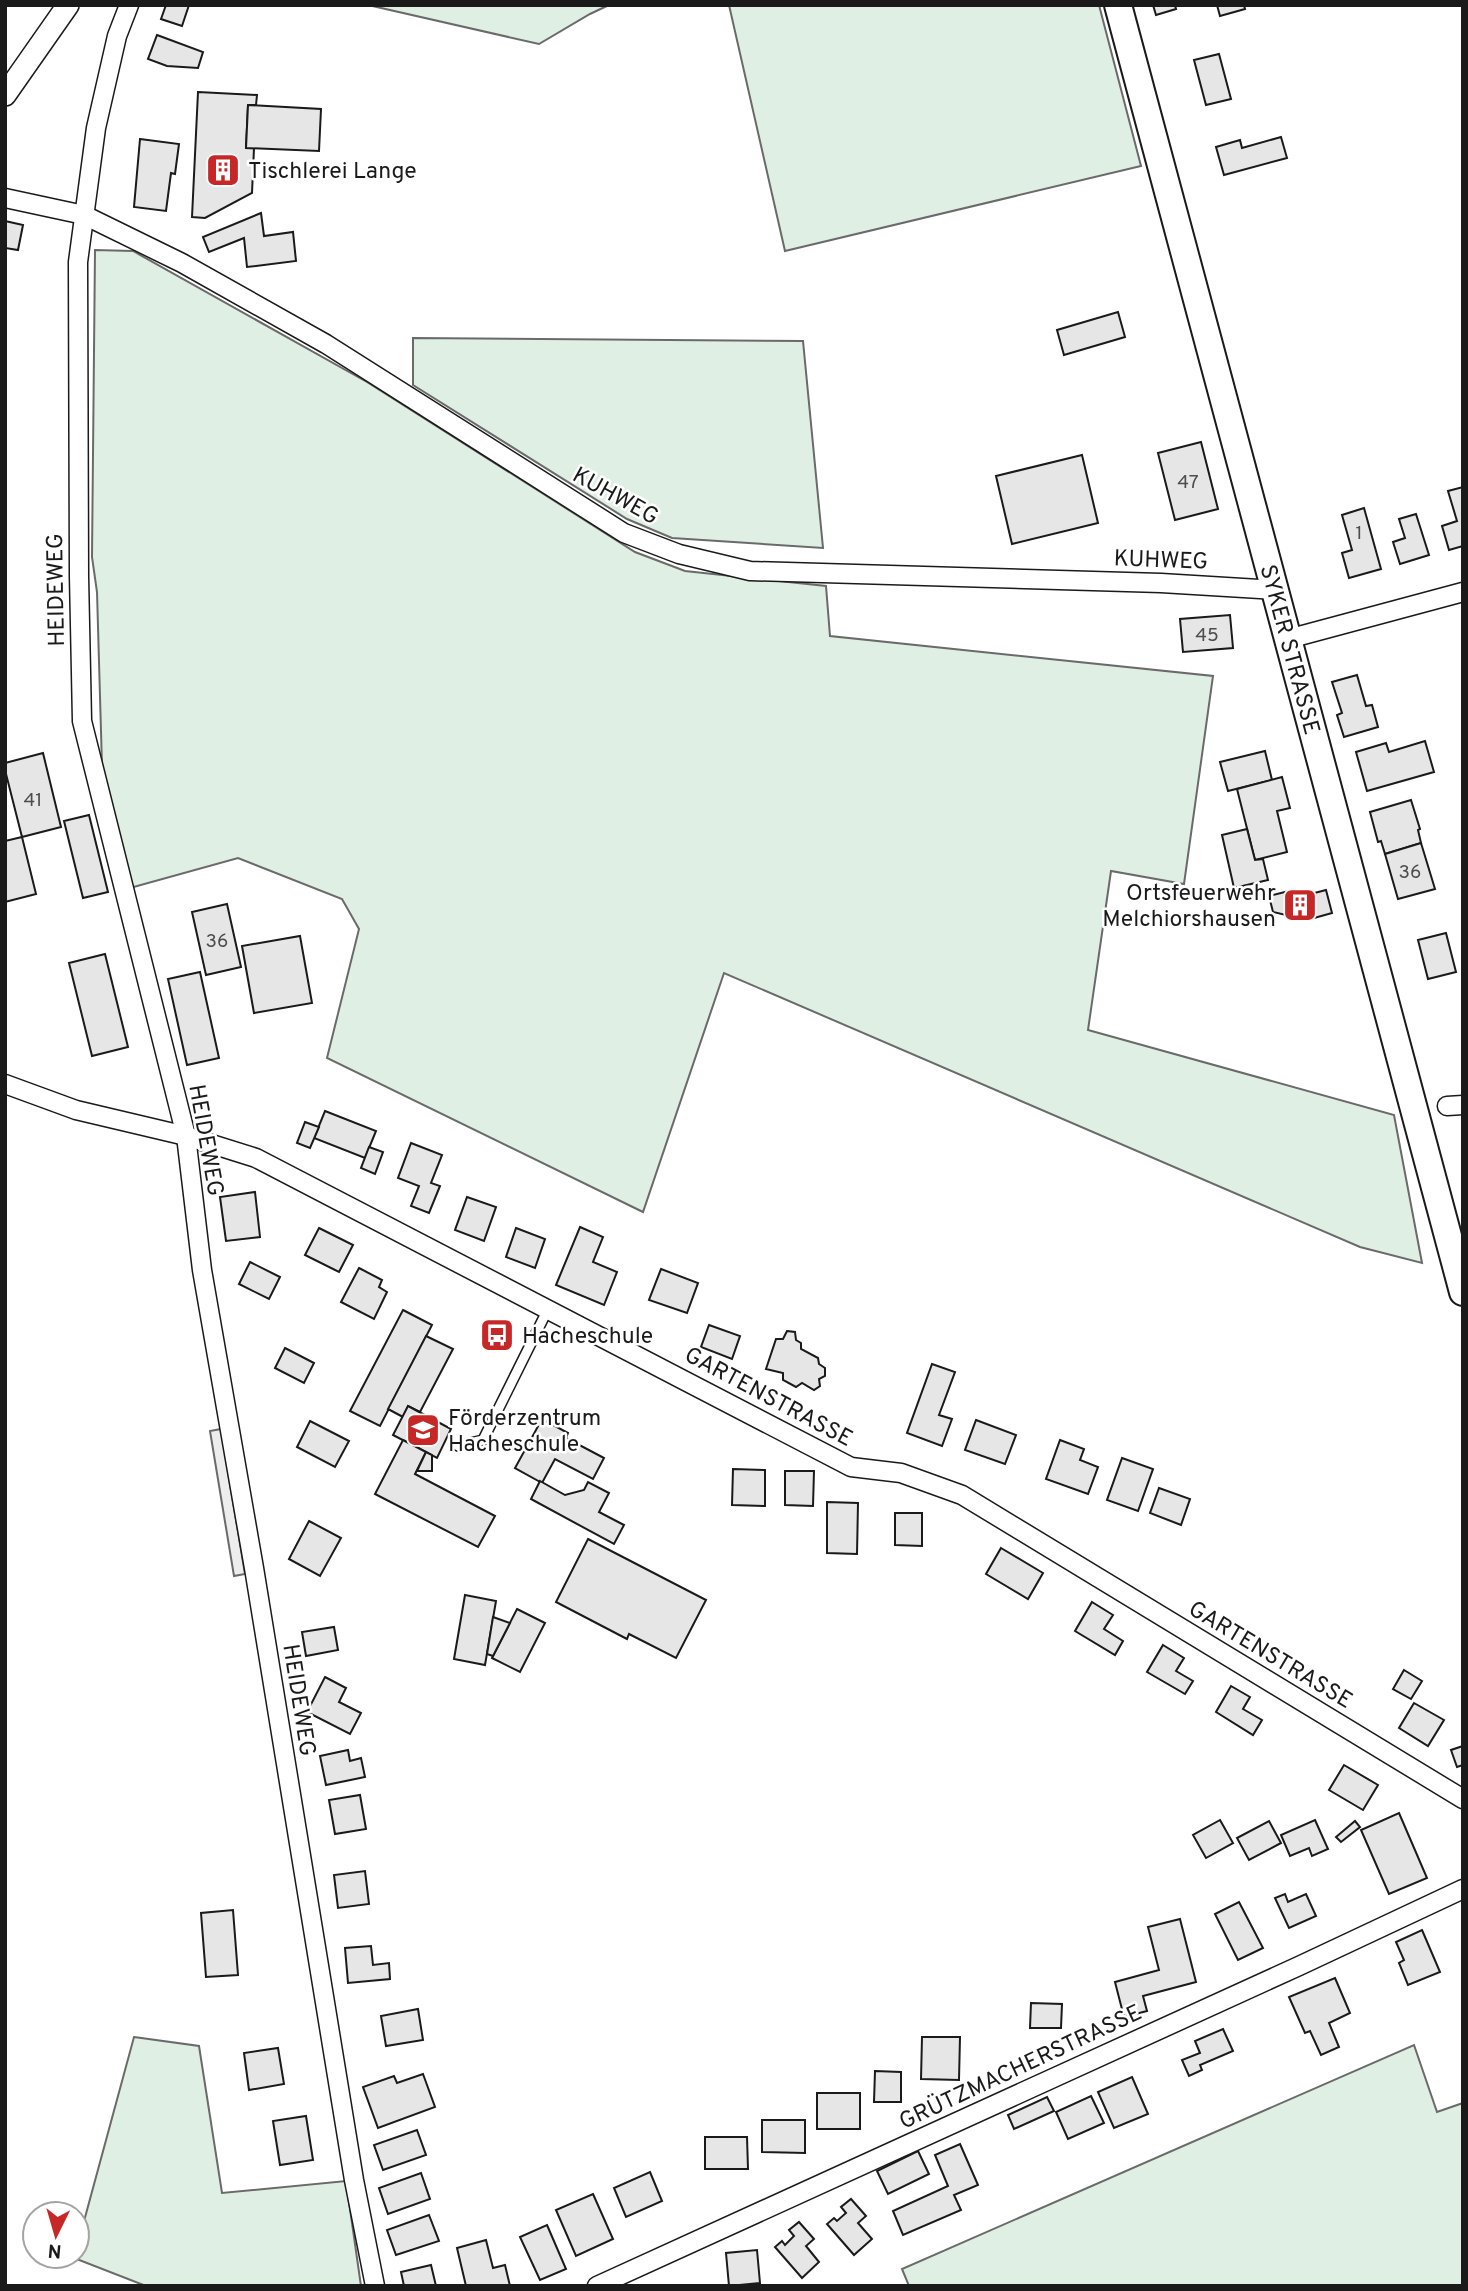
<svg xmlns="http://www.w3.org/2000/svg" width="1468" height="2291" font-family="Overpass,sans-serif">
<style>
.green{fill:#e0efe3;stroke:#6a6a6a;stroke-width:2}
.parking{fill:#ededed;stroke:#6a6a6a;stroke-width:2}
.building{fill:#e6e6e6;stroke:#1a1a1a;stroke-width:2}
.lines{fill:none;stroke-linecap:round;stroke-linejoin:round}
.service-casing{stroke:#1a1a1a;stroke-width:12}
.minor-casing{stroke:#1a1a1a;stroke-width:21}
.tertiary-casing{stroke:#1a1a1a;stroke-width:24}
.primary-casing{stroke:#1a1a1a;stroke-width:30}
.service{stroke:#fff;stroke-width:9}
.minor{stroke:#fff;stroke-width:18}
.tertiary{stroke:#fff;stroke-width:21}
.primary{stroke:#fff;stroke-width:26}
.labels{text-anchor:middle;stroke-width:5;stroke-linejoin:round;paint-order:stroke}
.number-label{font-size:19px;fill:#4d4d4d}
.poi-label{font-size:23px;fill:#1a1a1a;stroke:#fff;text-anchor:start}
.street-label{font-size:23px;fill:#1a1a1a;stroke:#fff}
</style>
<rect width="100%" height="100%" fill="#fff"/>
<g class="green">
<polygon points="368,5 609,5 590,14 539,44"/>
<polygon points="729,5 1099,5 1141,166 785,251"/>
<polygon points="95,250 133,251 367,382 635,552 685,571 826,586 830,636 1213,676 1184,884 1111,871 1088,1030 1394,1115 1422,1263 1360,1247 724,973 643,1212 327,1058 359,929 342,899 238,858 130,888 102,766 97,592 92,557"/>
<polygon points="413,338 803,341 823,548 672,538 627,519 413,385"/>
<polygon points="134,2037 199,2046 222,2193 346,2181 361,2286 146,2286 74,2258 77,2256 77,2247"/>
<polygon points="1414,2045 1437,2112 1463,2103 1463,2286 909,2286 902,2269"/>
</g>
<polygon class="parking" points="221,1429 245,1574 234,1576 210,1431"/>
<g class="building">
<polygon points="166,5 189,5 182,26 161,19"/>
<polygon points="1153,5 1175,5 1176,9 1156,15"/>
<polygon points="1217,5 1244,5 1245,9 1220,16"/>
<polygon points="157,35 203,52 198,68 167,66 148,59"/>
<polygon points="1219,54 1231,99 1206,105 1194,60"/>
<polygon points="198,92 257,95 256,105 248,105 246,148 254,148 252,193 205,218 192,217"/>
<polygon points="248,105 321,109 319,151 246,148"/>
<polygon points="1281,137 1287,158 1224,175 1216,147 1240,140 1242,148"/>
<polygon points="140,139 179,144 175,174 171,173 166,211 134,207"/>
<polygon points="261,213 264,236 293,232 296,261 247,267 244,238 209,252 203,237"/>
<polygon points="5,221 23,225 18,250 5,248"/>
<polygon points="1118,312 1125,337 1064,355 1057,330"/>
<polygon points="1201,442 1218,509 1175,520 1158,453"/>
<polygon points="1082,455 1098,523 1012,544 996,476"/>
<polygon points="1463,487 1463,546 1449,550 1442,526 1457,521 1448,491"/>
<polygon points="1364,508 1381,569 1349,578 1342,553 1352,550 1342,515"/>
<polygon points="1416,514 1429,555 1400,564 1393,542 1405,538 1399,519"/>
<polygon points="1230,615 1233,648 1183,652 1180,619"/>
<polygon points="1357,675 1366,706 1372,705 1378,727 1344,737 1337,715 1342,713 1332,682"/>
<polygon points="1425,741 1434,772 1367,791 1356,752 1386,743 1389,752"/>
<polygon points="1265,751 1272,780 1228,791 1220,762"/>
<polygon points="43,753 61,827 22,837 5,770 5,763"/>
<polygon points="1282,777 1290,808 1277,811 1287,852 1255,860 1237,789"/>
<polygon points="1411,800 1420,829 1418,830 1421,843 1385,854 1381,841 1378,842 1370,812"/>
<polygon points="89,815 108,892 83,898 64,821"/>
<polygon points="1247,829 1255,860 1263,859 1268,880 1234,888 1222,835"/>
<polygon points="22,837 36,894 5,902 5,841"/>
<polygon points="1421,843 1435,889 1398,899 1385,854"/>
<polygon points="1293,890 1295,898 1326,890 1332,913 1307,920 1273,912 1269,896"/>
<polygon points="227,904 241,967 206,975 192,912"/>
<polygon points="1446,933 1456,972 1428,979 1418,940"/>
<polygon points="300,936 312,1003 254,1013 242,946"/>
<polygon points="105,954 128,1047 92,1056 69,963"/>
<polygon points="200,972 219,1058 187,1065 168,979"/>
<polygon points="325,1111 376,1131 365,1158 314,1138"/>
<polygon points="305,1122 319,1127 310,1148 297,1143"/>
<polygon points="411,1143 442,1155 431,1183 440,1186 429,1213 411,1206 419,1186 398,1178"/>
<polygon points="369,1147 383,1152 375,1174 361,1168"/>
<polygon points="255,1192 260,1237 226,1241 220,1197"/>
<polygon points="467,1197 496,1207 484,1241 455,1230"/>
<polygon points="580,1227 603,1237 593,1262 617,1272 604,1305 556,1285"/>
<polygon points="319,1228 353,1245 339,1272 305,1255"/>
<polygon points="516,1228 545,1239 535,1268 506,1257"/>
<polygon points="250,1262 280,1277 269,1299 239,1284"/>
<polygon points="359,1268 382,1280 379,1287 387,1292 374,1319 341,1302"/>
<polygon points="661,1269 698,1283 687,1313 649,1300"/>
<polygon points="403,1310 432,1325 380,1426 350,1411"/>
<polygon points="709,1325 740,1336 732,1359 701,1347"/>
<polygon points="787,1331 795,1332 796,1340 801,1343 801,1349 818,1358 819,1364 825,1368 825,1376 819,1379 820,1386 814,1390 802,1383 796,1387 783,1380 783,1373 766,1369 776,1339 783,1339"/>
<polygon points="426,1336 453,1349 420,1412 408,1406 403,1417 388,1409"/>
<polygon points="285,1348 314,1363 304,1383 275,1368"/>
<polygon points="932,1364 955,1372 939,1415 952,1419 942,1446 907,1433"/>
<polygon points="408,1406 451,1429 437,1458 393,1435"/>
<polygon points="542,1419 568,1433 566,1438 604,1458 593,1479 555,1459 542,1483 515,1468"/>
<polygon points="976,1420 1016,1435 1005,1464 965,1450"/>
<polygon points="310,1421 349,1441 335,1467 297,1447"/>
<polygon points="403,1440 426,1452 415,1474 495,1516 478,1547 375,1494"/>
<polygon points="1060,1440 1084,1449 1080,1460 1098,1467 1088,1494 1046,1479"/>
<polygon points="426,1452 432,1455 432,1471 417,1471"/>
<polygon points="1122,1458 1153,1469 1138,1511 1107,1500"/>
<polygon points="733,1469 765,1470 765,1506 732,1505"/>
<polygon points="785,1471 814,1471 813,1506 785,1505"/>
<polygon points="540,1481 565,1495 584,1490 588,1482 609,1493 599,1512 624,1525 614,1544 531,1499"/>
<polygon points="1159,1488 1190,1499 1181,1525 1150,1513"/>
<polygon points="827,1502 858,1503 857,1554 827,1553"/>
<polygon points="895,1513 922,1513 922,1546 895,1545"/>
<polygon points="309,1521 341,1538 320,1576 289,1559"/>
<polygon points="588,1539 706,1600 676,1658 629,1634 627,1639 556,1602"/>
<polygon points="1001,1548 1043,1573 1028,1599 986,1574"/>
<polygon points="465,1595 496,1601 485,1665 454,1659"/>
<polygon points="1092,1602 1113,1615 1104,1629 1123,1641 1115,1655 1075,1631"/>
<polygon points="517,1609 545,1623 520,1672 492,1658"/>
<polygon points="493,1617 510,1623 493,1656 487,1654"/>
<polygon points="334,1627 338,1650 306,1656 302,1632"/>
<polygon points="1163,1645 1184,1658 1176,1671 1193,1681 1185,1694 1147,1672"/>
<polygon points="1404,1670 1422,1681 1411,1699 1393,1689"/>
<polygon points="325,1677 346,1688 339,1702 361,1713 350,1734 307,1712"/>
<polygon points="1231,1686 1250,1697 1243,1709 1262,1720 1253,1735 1216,1712"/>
<polygon points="1414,1703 1444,1720 1428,1746 1399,1728"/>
<polygon points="1463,1746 1463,1765 1457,1767 1451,1750"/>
<polygon points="348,1750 350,1761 361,1758 365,1777 326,1785 320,1756"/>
<polygon points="1344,1765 1378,1785 1363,1810 1329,1790"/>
<polygon points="360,1795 366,1829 335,1834 329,1800"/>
<polygon points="1399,1813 1427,1878 1389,1894 1361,1830"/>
<polygon points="1220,1820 1233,1843 1206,1858 1193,1835"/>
<polygon points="1315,1820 1328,1849 1312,1856 1309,1848 1290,1856 1281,1835"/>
<polygon points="1269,1821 1281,1843 1249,1860 1237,1838"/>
<polygon points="1355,1821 1360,1827 1341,1842 1336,1837"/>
<polygon points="365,1871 369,1904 338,1908 334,1875"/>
<polygon points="1285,1894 1288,1902 1306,1894 1316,1916 1289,1928 1275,1898"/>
<polygon points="1239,1902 1263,1948 1238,1960 1215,1914"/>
<polygon points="233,1910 238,1975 206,1977 201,1913"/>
<polygon points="1180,1919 1196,1982 1143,1996 1147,2011 1124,2017 1115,1982 1159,1970 1148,1927"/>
<polygon points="1422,1930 1440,1972 1408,1985 1399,1963 1404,1960 1396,1942"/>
<polygon points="371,1946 373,1965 389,1963 390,1979 348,1983 345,1948"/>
<polygon points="1335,1978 1350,2013 1329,2023 1339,2047 1321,2055 1310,2031 1305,2033 1289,1997"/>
<polygon points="1031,2003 1062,2004 1061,2028 1030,2028"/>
<polygon points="418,2009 423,2040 386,2046 381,2016"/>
<polygon points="1223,2029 1233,2051 1200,2065 1202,2070 1189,2076 1182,2060 1200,2053 1195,2041"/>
<polygon points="922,2037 960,2037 959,2080 921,2079"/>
<polygon points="278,2048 284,2084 249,2090 244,2053"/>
<polygon points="875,2071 901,2072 901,2102 874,2102"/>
<polygon points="423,2074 435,2107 378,2128 363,2087 394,2076 397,2083"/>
<polygon points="1132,2077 1148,2114 1114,2128 1098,2092"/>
<rect x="817" y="2093" width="43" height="36"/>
<polygon points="1091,2096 1104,2123 1068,2139 1056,2112"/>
<polygon points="1047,2097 1054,2111 1014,2129 1008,2115"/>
<polygon points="306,2116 313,2160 280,2165 273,2121"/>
<polygon points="762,2120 805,2120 805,2153 762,2152"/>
<polygon points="417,2130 426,2155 383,2170 374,2145"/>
<polygon points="705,2137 747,2137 748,2169 705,2169"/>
<polygon points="960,2144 978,2185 954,2195 961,2210 903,2235 893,2211 948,2186 935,2155"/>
<polygon points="918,2151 929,2174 888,2194 877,2171"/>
<polygon points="650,2172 662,2201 626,2217 614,2188"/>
<polygon points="421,2173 430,2199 388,2214 379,2188"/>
<polygon points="593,2194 613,2239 576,2256 556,2210"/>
<polygon points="851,2199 866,2216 858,2223 872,2239 854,2255 827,2224 834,2218 837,2221 846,2213 841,2207"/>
<polygon points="429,2215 439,2241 396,2255 387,2230"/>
<polygon points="799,2222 814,2239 806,2246 819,2262 802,2278 775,2247 782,2241 785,2245 794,2236 789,2230"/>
<polygon points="547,2225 566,2269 540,2280 520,2237"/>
<polygon points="486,2240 493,2268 505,2265 510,2286 466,2286 457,2248"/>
<polygon points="757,2250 760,2283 729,2286 726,2253"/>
<polygon points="431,2265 436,2286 404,2286 401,2272"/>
</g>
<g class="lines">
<g class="service-casing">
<polyline id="service" points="458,1446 483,1440 548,1309"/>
</g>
<g class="minor-casing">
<g id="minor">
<polyline points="129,5 117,36 96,128 78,262 79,576 82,721 186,1136 202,1270 254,1568 354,2180 375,2286"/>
<polyline points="5,198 84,215 182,263 326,344 624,533 679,554 750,571 1161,583 1275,590"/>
<polyline points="1288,639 1463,592"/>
<polyline points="5,1084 76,1110 186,1136 256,1158 851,1467 901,1473 962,1495 1463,1799"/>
<polyline points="1447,1106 1463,1105"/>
<polyline points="597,2286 1299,1966 1463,1889"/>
</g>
</g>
<g class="tertiary-casing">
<polyline id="tertiary" points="5,95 68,5"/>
</g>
<g class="primary-casing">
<g id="primary">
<path id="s1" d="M1118 5 1463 1292"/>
</g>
</g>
<use href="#service" class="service"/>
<use href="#minor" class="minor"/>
<use href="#tertiary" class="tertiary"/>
<use href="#primary" class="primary"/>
</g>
<defs>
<g id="building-square" transform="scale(1.75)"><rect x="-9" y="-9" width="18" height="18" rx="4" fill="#c62828" stroke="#fff"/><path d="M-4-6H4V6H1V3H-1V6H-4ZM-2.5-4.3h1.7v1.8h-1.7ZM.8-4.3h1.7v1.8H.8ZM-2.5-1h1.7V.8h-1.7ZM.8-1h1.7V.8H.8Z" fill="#fff"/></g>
<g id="bus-square" transform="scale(1.75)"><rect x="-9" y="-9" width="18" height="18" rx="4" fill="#c62828" stroke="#fff"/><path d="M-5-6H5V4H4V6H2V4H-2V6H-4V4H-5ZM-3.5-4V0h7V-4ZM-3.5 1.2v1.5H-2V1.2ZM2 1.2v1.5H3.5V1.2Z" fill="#fff"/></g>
<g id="school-square" transform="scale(1.75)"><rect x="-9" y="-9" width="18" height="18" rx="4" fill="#c62828" stroke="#fff"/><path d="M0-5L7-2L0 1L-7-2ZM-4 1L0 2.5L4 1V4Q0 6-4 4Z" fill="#fff"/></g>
</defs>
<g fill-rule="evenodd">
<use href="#building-square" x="223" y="170"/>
<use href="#building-square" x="1300" y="905"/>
<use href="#bus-square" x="497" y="1335"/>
<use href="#school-square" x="423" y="1430"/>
</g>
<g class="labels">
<g class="number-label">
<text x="1188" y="488">47</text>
<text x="1359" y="539">1</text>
<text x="1207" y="641">45</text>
<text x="33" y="806">41</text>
<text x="1410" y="878">36</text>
<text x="217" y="947">36</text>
</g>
<g class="poi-label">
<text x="248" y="178">Tischlerei Lange</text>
<text x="1276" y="900" text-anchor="end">Ortsfeuerwehr<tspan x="1276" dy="26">Melchiorshausen</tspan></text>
<text x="522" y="1343">Hacheschule</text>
<text x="448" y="1425">Förderzentrum<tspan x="448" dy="26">Hacheschule</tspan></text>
</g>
<g class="street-label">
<text transform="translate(616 495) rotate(29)" y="8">KUHWEG</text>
<text transform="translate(1161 559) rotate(2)" y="8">KUHWEG</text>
<text transform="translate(55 590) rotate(-91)" y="8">HEIDEWEG</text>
<text dy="8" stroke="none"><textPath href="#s1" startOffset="667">SYKER STRASSE</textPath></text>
<text transform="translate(207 1140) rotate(80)" y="8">HEIDEWEG</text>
<text transform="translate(769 1396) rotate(28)" y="8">GARTENSTRASSE</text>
<text transform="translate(1271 1654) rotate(31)" y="8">GARTENSTRASSE</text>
<text transform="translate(300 1700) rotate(81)" y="8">HEIDEWEG</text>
<text transform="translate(1020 2066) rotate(-25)" y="8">GRÜTZMACHERSTRASSE</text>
</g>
</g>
<rect width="1468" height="2291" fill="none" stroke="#1a1a1a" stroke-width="14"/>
<g transform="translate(56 2235) rotate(185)"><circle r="33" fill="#ffffff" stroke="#a3a3a3" stroke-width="2"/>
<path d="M0-5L12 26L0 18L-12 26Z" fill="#c62828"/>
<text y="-10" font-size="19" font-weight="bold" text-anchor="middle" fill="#1a1a1a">N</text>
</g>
</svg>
